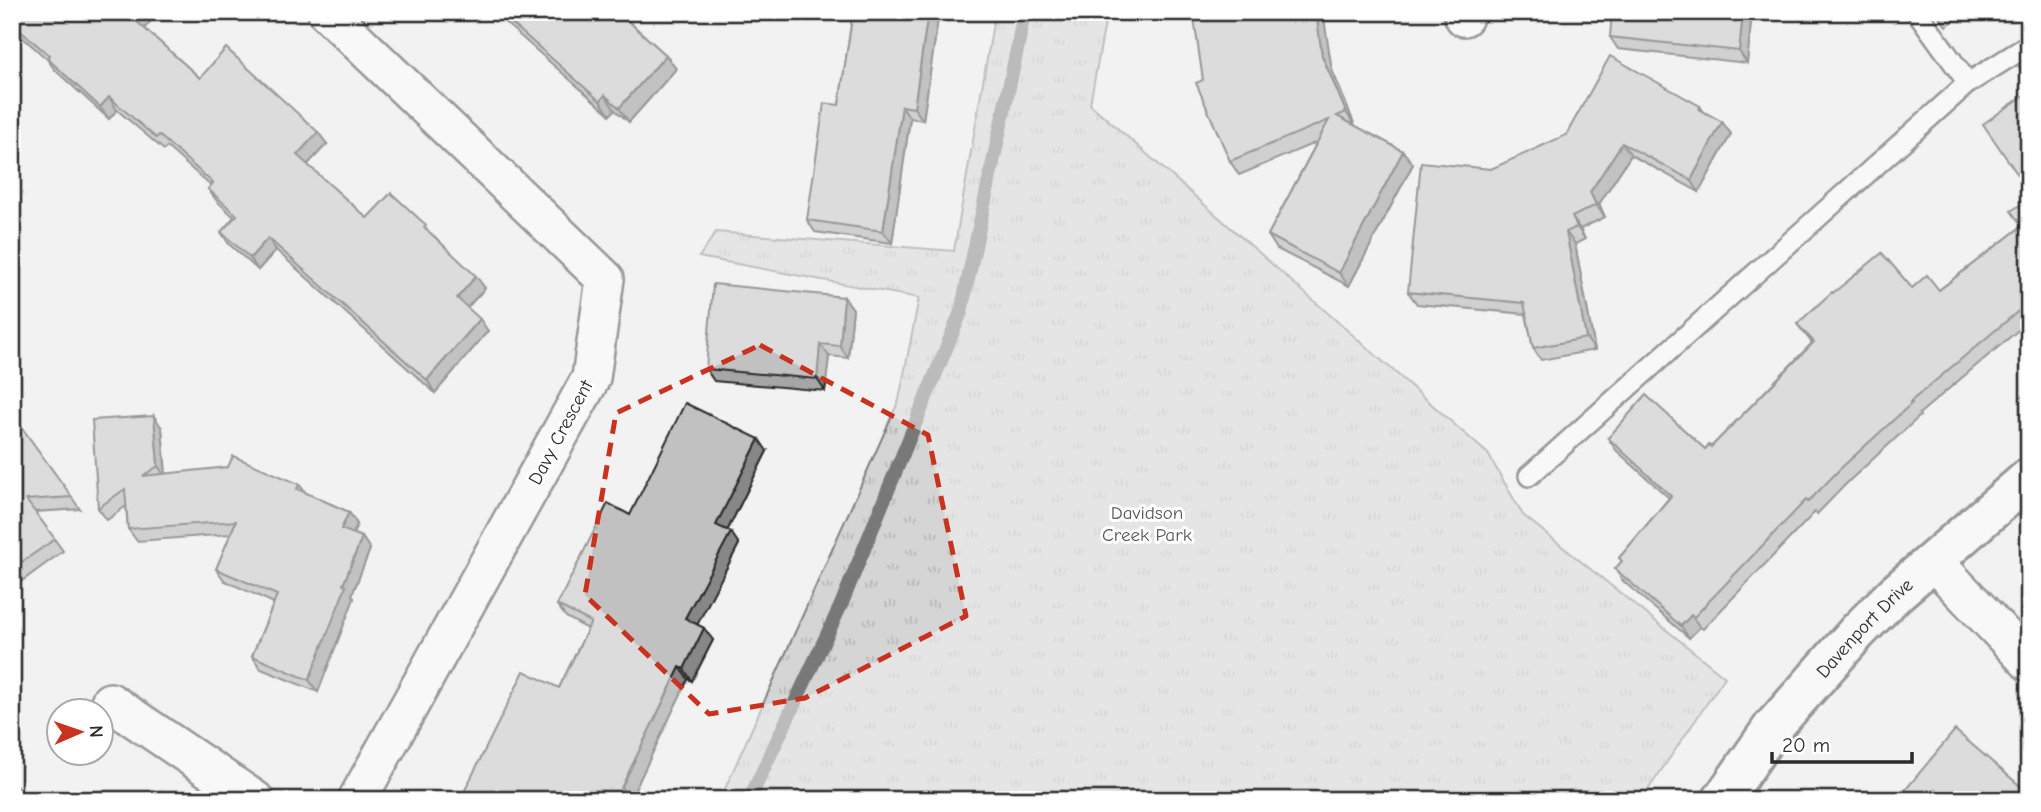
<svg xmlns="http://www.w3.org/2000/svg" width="2041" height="812" font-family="'Comic Neue',sans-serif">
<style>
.park{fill:url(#park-tufts);stroke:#808080;stroke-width:2}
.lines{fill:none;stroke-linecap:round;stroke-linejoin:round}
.stream{stroke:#787878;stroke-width:14}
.lane-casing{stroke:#2b2b2b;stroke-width:24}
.street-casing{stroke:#2b2b2b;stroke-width:42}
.secondary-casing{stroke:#2b2b2b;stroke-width:44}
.lane{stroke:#fff;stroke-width:19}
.street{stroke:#fff;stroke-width:37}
.secondary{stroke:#fff;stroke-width:38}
.wall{fill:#a6a6a6;stroke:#2b2b2b;stroke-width:2}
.shaded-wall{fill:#878787;stroke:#2b2b2b;stroke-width:2}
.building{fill:#c1c1c1;stroke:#2b2b2b;stroke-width:2}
.marked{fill:none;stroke:#c8321e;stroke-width:5;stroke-dasharray:14 9;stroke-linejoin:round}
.labels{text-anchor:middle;stroke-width:6;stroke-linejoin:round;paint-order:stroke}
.street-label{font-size:19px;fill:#2b2b2b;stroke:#fff}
.park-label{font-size:19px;fill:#565656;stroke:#fff}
</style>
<defs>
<pattern id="park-tufts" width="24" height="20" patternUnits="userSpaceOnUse" patternTransform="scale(1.75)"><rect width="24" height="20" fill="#d5d5d5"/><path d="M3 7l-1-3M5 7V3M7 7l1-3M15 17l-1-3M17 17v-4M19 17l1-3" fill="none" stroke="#b7b7b7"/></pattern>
</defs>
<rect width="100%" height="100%" fill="#f2f2f2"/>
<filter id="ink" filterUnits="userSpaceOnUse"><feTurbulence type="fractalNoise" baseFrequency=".0143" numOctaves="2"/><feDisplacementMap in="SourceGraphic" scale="14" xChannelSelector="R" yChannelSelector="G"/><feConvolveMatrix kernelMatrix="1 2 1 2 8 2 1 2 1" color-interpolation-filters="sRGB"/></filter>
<g filter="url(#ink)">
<polygon class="park" points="995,12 1107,12 1090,104 1488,454 1523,515 1725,677 1641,800 720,800 899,400 919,298 699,257 716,232 954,251"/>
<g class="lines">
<polyline class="stream" points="749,800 841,605 961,312 1018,45 1024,12"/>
<g class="lane-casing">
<g id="lane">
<polyline points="1917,12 1968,83"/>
<polyline points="1529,476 1968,83 2029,45"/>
</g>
</g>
<g class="street-casing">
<g id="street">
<polyline points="327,12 605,279 591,378 357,800"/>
<polyline points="1463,12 1464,17"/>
<polyline points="1934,562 2029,662"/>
<polyline points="110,702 255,800"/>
</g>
</g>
<g class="secondary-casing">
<g id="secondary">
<path id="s1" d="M1722 800 1773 727 1858 631 1895 594 2029 478"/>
</g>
</g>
<use href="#lane" class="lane"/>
<use href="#street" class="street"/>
<use href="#secondary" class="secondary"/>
</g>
<g class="wall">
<polygon points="12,12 159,12 144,28 200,78 327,144 307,165 367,218 434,236 485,288 467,308 488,331 435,393 276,250 258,270 229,244 221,232 234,217 217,201 208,189 211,186 167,147 164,150 117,110 109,119 55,70 47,59 12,28"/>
<polygon points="493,12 618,12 666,55 676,69 629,122 615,110 610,115"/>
<polygon points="853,12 939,12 923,120 910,118 892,243 815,232 807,220 839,105"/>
<polygon points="1752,12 1747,63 1618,49 1610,37"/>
<polygon points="1936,12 1967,12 1946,26"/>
<polygon points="1332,70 1355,126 1413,164 1349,286 1277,249 1268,235 1317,142 1239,175 1230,161 1203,80"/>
<polygon points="1700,106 1704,112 1722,122 1731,134 1699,192 1631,155 1599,204 1605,217 1580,229 1585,239 1575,244 1595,350 1541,360 1533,348 1526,314 1417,304 1408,292 1491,169"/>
<polygon points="2029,199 2029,321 1919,414 1920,416 1849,481 1817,514 1815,512 1703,629 1700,627 1689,638 1623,581 1615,569 1622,561 1619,558 1669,498 1616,450 1608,438 1705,449 1711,447 1812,343 1797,324 1833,293 1912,288 1939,290 2022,226"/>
<polygon points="844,297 853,309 848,358 829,356 825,391 714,381 706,369"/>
<polygon points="17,421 80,509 35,512 63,551 22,581 12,568"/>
<polygon points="162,428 166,474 299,484 306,493 349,512 357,524 353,534 362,537 370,549 352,595 354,598 318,692 261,669 252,656 274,603 225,581 216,569 231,534 137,541 128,529 126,506 107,520 98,508"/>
<polygon points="767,451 727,531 739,544 697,624 713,640 692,681 688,679 630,799 460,800 559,688 588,629 566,617 557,605 630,515"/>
</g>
<g class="shaded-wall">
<polygon points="139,12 159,12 142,31 134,19"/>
<polygon points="928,12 939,12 923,120 914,108"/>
<polygon points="1316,12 1323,12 1332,70 1355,126 1346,112 1322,56"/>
<polygon points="1743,12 1752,12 1747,63 1739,51"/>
<polygon points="666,55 676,69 629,122 619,108"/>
<polygon points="605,95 615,110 610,115 600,101"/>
<polygon points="109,97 117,110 109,119 100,107"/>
<polygon points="902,106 910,118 892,243 883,231"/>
<polygon points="1722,122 1731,134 1699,192 1691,180"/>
<polygon points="318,132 327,144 305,167 297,155"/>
<polygon points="1622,143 1631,155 1599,204 1605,217 1596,205 1590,192"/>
<polygon points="1403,151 1413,164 1349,286 1339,273"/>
<polygon points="1572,217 1580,229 1585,239 1577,227"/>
<polygon points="1566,232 1575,244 1595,350 1586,338"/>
<polygon points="268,238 276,250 258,270 250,258"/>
<polygon points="476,276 485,288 465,310 457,298"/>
<polygon points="844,297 853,309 848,358 840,346"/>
<polygon points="480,319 488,331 435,393 427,380"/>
<polygon points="820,344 829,356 825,391 817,379"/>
<polygon points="154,416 162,428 166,478 158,466"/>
<polygon points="759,439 767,451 724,537 716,525"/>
<polygon points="299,484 308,496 297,489"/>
<polygon points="349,512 357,524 350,541 341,529"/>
<polygon points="731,532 739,544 694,631 685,618"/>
<polygon points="362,537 370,549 352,595 354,598 318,692 309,680 343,585"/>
<polygon points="1691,615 1700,627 1689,638 1681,626"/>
<polygon points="704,628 713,640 692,681 684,669"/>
<polygon points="680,667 688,679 630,800 618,800 621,788"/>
<polygon points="2026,791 2029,795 2029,800 2019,800"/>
</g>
<g class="building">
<polygon points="12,12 139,12 134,19 200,78 226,48 318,132 297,155 367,218 391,193 426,225 424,227 476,276 457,298 480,319 427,380 268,238 250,258 221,232 237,215 208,189 213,183 159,135 156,138 109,97 100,107 47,58 49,55 12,24"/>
<polygon points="499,12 618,12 666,55 619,108 605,95 600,101"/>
<polygon points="853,12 928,12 914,108 902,106 883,231 807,220 824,103 839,105"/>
<polygon points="1193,12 1316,12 1322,56 1346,112 1337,116 1403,151 1339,273 1268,235 1329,120 1230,161 1196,83 1203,80"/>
<polygon points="1612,12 1743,12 1739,51 1610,37"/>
<polygon points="1610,56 1700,106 1699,109 1722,122 1691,180 1622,143 1590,192 1596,205 1572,217 1577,227 1566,232 1586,338 1533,348 1524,303 1408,292 1421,162 1491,169 1566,135"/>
<polygon points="2029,58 2029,81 2018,65"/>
<polygon points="2029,92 2029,191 1983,124"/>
<polygon points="2029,199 2029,302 1910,402 1912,403 1840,469 1808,502 1806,500 1694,617 1691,615 1681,626 1615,569 1622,561 1619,558 1671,496 1608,438 1646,395 1705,449 1709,445 1711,447 1814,342 1797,324 1832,292 1833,293 1882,253 1912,288 1927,275 1939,290 2022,226 2011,211"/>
<polygon points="713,284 844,297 840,346 820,344 817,379 706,369"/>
<polygon points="685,403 759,439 716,525 731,532 685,618 704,628 684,669 680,667 621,788 623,790 618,800 460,800 524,671 559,688 591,622 557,605 608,503 630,515"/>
<polygon points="154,416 158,466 143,476 228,467 233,456 299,484 297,489 349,512 341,529 362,537 343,585 346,586 309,680 252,656 277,595 216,569 236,521 128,529 125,489 98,508 92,420"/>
<polygon points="17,421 72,497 26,500 55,539 13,568 12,425"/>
<polygon points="1955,730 2026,791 2019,800 1897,800"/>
<polygon points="12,780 27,800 12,800"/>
<polygon points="1872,796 1877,800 1869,800"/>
</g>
</g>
<path d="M0 0H2041V812H0ZM760 345 928 435 966 616 805 698 709 714 585 595 616 413Z" fill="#f2f2f2" fill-opacity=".55" fill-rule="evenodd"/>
<path class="marked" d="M760 345 928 435 966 616 805 698 709 714 585 595 616 413Z"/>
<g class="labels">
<g class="street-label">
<text transform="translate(560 432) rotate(-62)" y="7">Davy Crescent</text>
<text dy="7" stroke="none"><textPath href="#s1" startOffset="224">Davenport Drive</textPath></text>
</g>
<g class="park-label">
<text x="1147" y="519">Davidson<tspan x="1147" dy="22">Creek Park</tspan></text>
</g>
</g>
<rect width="2041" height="812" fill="none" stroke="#fff" stroke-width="42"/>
<rect x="21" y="21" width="1999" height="770" fill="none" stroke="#2b2b2b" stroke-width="2.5" filter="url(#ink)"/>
<g transform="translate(80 732) rotate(88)"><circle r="33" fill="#ffffff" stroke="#aaaaaa" stroke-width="2"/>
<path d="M0-5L12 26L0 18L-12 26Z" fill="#c8321e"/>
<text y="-10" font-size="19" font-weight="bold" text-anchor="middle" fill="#2b2b2b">N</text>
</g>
<path d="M1772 752v10h140v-10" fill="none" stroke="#2b2b2b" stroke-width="3.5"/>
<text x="1782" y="752" font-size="21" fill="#2b2b2b" stroke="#ffffff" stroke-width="5" paint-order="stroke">20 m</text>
</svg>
